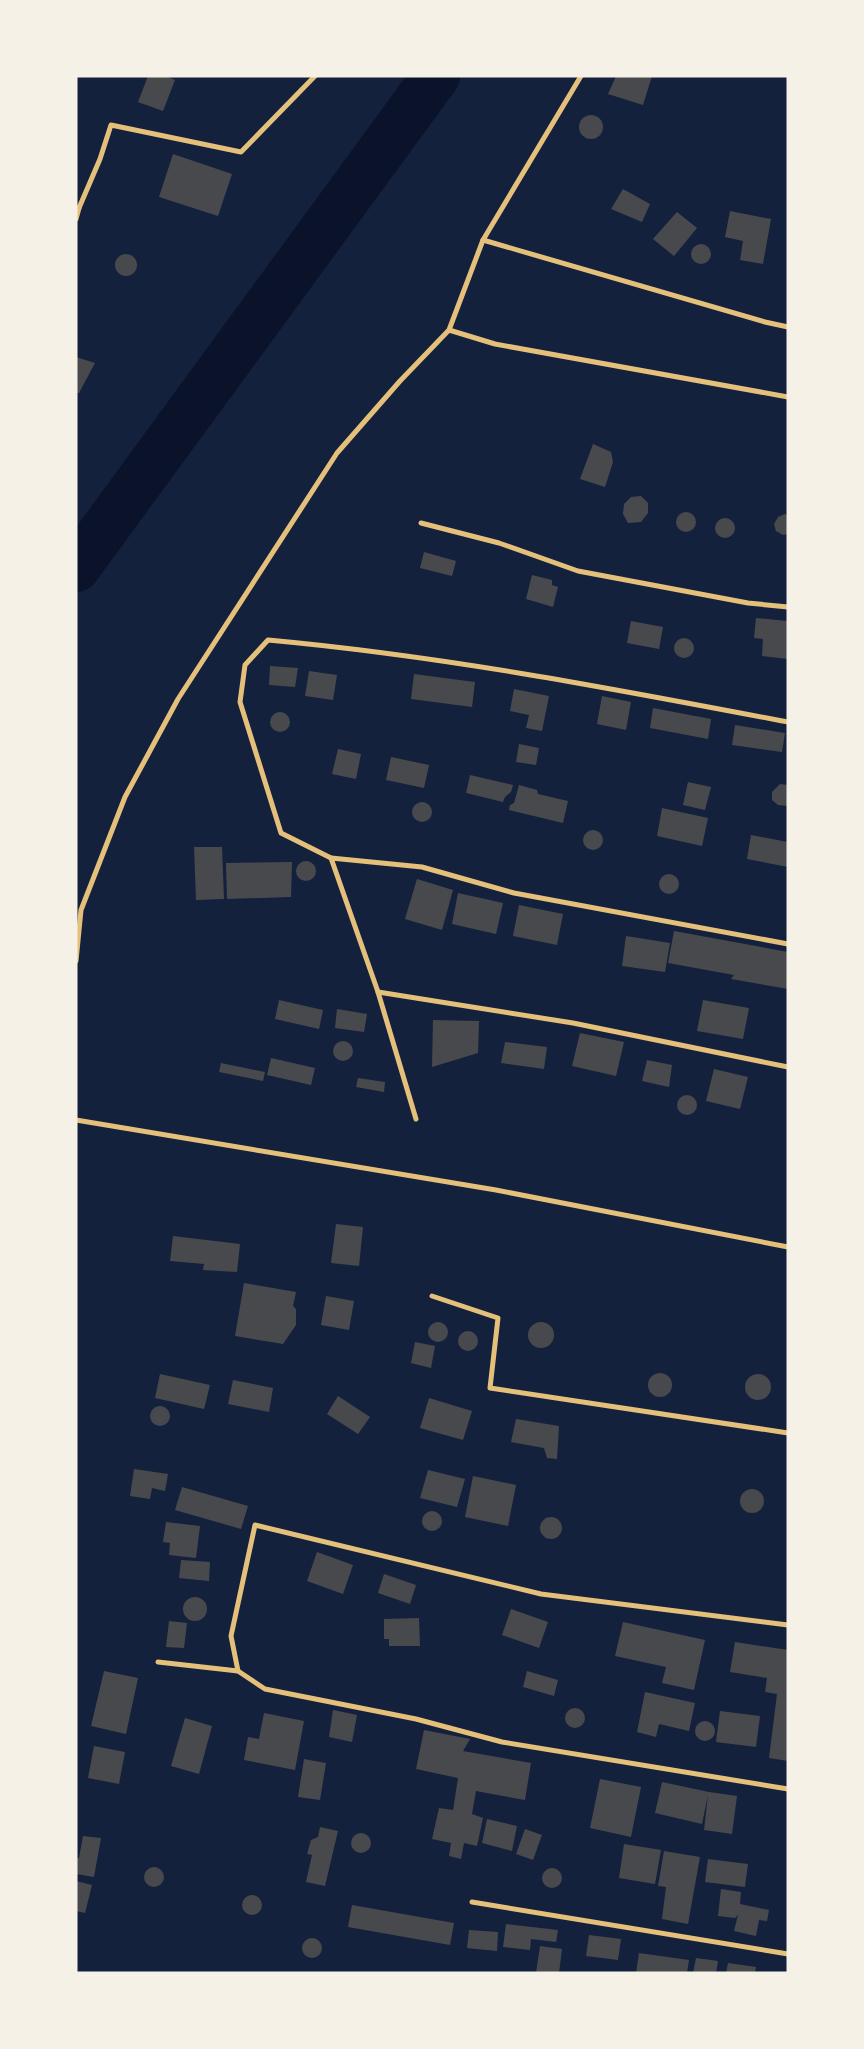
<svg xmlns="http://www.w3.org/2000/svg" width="864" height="2049" font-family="Roboto,sans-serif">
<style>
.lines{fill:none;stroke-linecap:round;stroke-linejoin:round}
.river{stroke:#0b132b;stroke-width:48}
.building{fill:#48494c}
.minor{stroke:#e5c07b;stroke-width:5}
</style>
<rect width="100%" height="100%" fill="#14213d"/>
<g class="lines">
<polyline class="river" points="76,568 436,76"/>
</g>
<g class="building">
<polygon points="148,76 166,76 175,80 163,111 138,102"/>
<polygon points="616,76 652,76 643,105 608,94"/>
<circle cx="591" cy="127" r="12"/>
<polygon points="173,154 232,174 218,216 159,197"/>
<polygon points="623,189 650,204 642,222 611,209"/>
<polygon points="730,211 771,219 763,264 740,260 743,241 725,237"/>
<polygon points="677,212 697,228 674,256 653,239"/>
<circle cx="701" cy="254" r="10"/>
<circle cx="126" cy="265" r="11"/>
<polygon points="76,357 95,363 79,393 76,393"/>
<polygon points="593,444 611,452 613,462 605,487 580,479"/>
<polygon points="641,496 648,503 648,513 641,522 628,523 623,514 624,504 631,497"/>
<circle cx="686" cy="522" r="10"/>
<polygon points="785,514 788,516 788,534 783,535 776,531 774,524 778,517"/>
<circle cx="725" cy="528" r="10"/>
<polygon points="424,552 456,561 452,576 420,568"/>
<polygon points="532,575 552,580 552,585 558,587 553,607 526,599"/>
<polygon points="756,618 788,621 788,659 762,656 763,639 754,638"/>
<polygon points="631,621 663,627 659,649 627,643"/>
<circle cx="684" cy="648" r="10"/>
<polygon points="270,666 298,668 295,687 269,685"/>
<polygon points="309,671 337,675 333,700 305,696"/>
<polygon points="414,674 475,682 472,707 411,699"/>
<polygon points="514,689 549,696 542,731 526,728 529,715 510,711"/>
<polygon points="602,696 631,702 626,730 597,724"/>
<polygon points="653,708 711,719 708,739 650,728"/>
<circle cx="280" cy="722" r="10"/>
<polygon points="735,725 785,733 782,752 732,745"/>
<polygon points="519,744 539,748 536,765 516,762"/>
<polygon points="338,749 361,754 356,779 332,774"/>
<polygon points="391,757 429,765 424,788 386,780"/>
<polygon points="470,775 513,785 511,792 505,797 503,802 466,793"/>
<polygon points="688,782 711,787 705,810 683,805"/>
<polygon points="780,784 788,785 788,806 778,805 772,800 772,792"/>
<polygon points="519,785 537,790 538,794 568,801 563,823 509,810 510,805 514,803"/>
<circle cx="422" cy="812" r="10"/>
<polygon points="662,808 708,818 702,846 657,836"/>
<circle cx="593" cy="840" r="10"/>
<polygon points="751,835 788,842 788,867 747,859"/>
<polygon points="194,847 222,847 224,899 196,900"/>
<circle cx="306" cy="871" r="10"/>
<polygon points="292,862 291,897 227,899 226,863"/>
<circle cx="669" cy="884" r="10"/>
<polygon points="417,879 453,890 442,930 405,919"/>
<polygon points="458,893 503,903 496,934 452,924"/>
<polygon points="519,905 563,914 557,945 513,936"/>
<polygon points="674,931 788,952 788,989 731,979 734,975 668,963"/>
<polygon points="626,936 670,943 665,972 622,966"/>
<polygon points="279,1000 323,1010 319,1029 275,1019"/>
<polygon points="703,1000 749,1008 743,1039 697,1031"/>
<polygon points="337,1009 367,1014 364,1032 335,1028"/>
<polygon points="433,1020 479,1021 478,1053 432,1067"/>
<polygon points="580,1033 624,1042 616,1076 572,1066"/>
<circle cx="343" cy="1051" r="10"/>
<polygon points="505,1042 547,1047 544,1069 501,1063"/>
<polygon points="271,1058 315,1068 311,1085 267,1075"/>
<polygon points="647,1060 672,1065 669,1087 642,1081"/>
<polygon points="221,1063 265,1072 263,1081 219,1072"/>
<polygon points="714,1069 748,1077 740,1109 706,1101"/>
<polygon points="358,1078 385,1082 384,1092 356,1087"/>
<circle cx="687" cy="1105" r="10"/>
<polygon points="336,1224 363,1227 359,1266 331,1263"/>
<polygon points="173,1236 240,1244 237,1272 203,1270 204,1264 170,1261"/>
<polygon points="244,1283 296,1292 293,1306 296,1309 296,1325 283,1344 235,1336"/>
<polygon points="326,1296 354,1301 349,1330 321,1325"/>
<circle cx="438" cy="1332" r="10"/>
<circle cx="541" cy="1335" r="13"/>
<circle cx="468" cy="1341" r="10"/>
<polygon points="415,1342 435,1346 431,1368 411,1363"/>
<circle cx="660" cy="1385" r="12"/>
<polygon points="160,1374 210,1385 204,1409 155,1398"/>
<circle cx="758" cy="1387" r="13"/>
<polygon points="233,1380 273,1388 269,1412 228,1404"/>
<polygon points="338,1396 370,1417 358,1434 327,1414"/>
<polygon points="429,1398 472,1411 463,1440 420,1428"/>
<circle cx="160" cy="1416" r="10"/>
<polygon points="516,1419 559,1426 557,1459 547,1458 544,1448 511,1442"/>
<polygon points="134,1469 168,1474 165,1491 152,1488 150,1499 130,1496"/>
<polygon points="428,1470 465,1479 457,1507 420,1498"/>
<polygon points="473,1476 516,1485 508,1526 465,1517"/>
<polygon points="182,1487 248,1506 241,1529 175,1510"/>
<circle cx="752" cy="1501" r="12"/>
<circle cx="432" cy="1521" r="10"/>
<circle cx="551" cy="1528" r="11"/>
<polygon points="166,1522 200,1526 196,1558 169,1555 170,1543 163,1542"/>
<polygon points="317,1552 353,1565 343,1594 307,1581"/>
<polygon points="181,1560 210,1562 209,1581 179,1578"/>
<polygon points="384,1574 416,1585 410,1604 378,1593"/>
<circle cx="195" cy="1609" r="12"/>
<polygon points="511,1609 548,1622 539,1648 502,1635"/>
<polygon points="419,1618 420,1646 389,1646 389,1639 384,1639 384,1619"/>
<polygon points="169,1621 187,1623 184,1648 166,1647"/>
<polygon points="623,1622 705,1640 694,1690 662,1683 666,1667 615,1656"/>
<polygon points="735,1642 788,1650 788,1761 769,1758 777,1694 765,1692 767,1678 730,1672"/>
<polygon points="104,1671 138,1678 126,1734 91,1726"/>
<polygon points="527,1671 558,1680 554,1696 523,1687"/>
<polygon points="645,1692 695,1703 689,1731 659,1724 656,1737 637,1732"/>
<circle cx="575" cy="1718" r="10"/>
<polygon points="333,1710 357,1715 352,1742 329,1737"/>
<polygon points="720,1711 760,1716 756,1747 716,1742"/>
<polygon points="264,1713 304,1721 295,1770 244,1760 248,1737 259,1739"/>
<polygon points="185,1718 212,1726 199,1774 171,1766"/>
<circle cx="705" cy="1731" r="10"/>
<polygon points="424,1730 470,1739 463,1751 531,1763 525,1800 476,1791 472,1814 483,1818 477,1846 464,1843 461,1859 449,1856 451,1843 432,1839 439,1808 453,1810 458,1778 416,1769"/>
<polygon points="94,1746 125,1752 119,1784 88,1778"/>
<polygon points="304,1759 326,1763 320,1800 298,1797"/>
<polygon points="600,1779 641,1787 631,1837 590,1828"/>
<polygon points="662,1782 709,1792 737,1796 732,1834 704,1830 708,1795 702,1824 655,1813"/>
<polygon points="487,1819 517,1826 512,1851 482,1843"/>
<polygon points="320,1827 338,1831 325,1886 306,1882 312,1855 307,1854 311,1840 318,1837"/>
<polygon points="525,1829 542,1835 533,1860 516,1854"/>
<circle cx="361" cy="1843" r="10"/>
<polygon points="83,1836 101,1838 94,1877 76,1874 76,1858 79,1858"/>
<polygon points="624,1844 661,1850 655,1884 619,1878"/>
<polygon points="664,1851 700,1857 688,1924 662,1919 666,1887 658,1886"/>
<polygon points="708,1859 748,1864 745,1887 705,1882"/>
<circle cx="154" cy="1877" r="10"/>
<circle cx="552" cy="1878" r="10"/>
<polygon points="76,1881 92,1885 85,1913 76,1911"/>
<polygon points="721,1889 741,1892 740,1904 769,1910 767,1921 759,1920 756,1936 734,1931 738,1915 735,1918 718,1916"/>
<circle cx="252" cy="1905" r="10"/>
<polygon points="352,1905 454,1923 450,1945 348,1927"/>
<polygon points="506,1924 558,1930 556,1942 531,1939 530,1950 503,1947"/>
<polygon points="469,1930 498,1932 497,1951 467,1948"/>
<polygon points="589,1935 621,1939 618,1960 586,1956"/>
<circle cx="312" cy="1948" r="10"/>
<polygon points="540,1946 562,1949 559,1973 536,1973"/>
<polygon points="639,1953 689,1960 687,1973 636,1973"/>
<polygon points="696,1958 718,1961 716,1973 693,1973"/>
<polygon points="728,1963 756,1967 755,1973 726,1973"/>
</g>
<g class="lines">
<g class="minor">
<polyline points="79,208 100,159 111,125 241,152 315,76"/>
<polyline points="76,219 79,208 77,208"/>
<polyline points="483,240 765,322 788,327"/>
<polyline points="449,330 495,344 788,397"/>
<polyline points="421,523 499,543 578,571 748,603 788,607"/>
<polyline points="331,858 422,867 514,893 788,944"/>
<polyline points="76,961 81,910 125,797 178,699 337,453 400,381 449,330 483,240 581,76"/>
<polyline points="378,992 573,1023 788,1067"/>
<path d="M416 1119 378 992 331 858 281 833 240 702 245 665 268 640C443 656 615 689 788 722"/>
<polyline points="76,1120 496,1190 788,1247"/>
<polyline points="432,1296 498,1318 490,1388 788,1433"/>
<polyline points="158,1662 238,1671 265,1689 416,1719 502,1742 788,1789"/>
<polyline points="238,1671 231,1636 255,1525 541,1594 788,1625"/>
<polyline points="472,1902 788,1954"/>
</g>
</g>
<rect width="864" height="2049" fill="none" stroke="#f6f1e7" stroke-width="155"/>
</svg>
